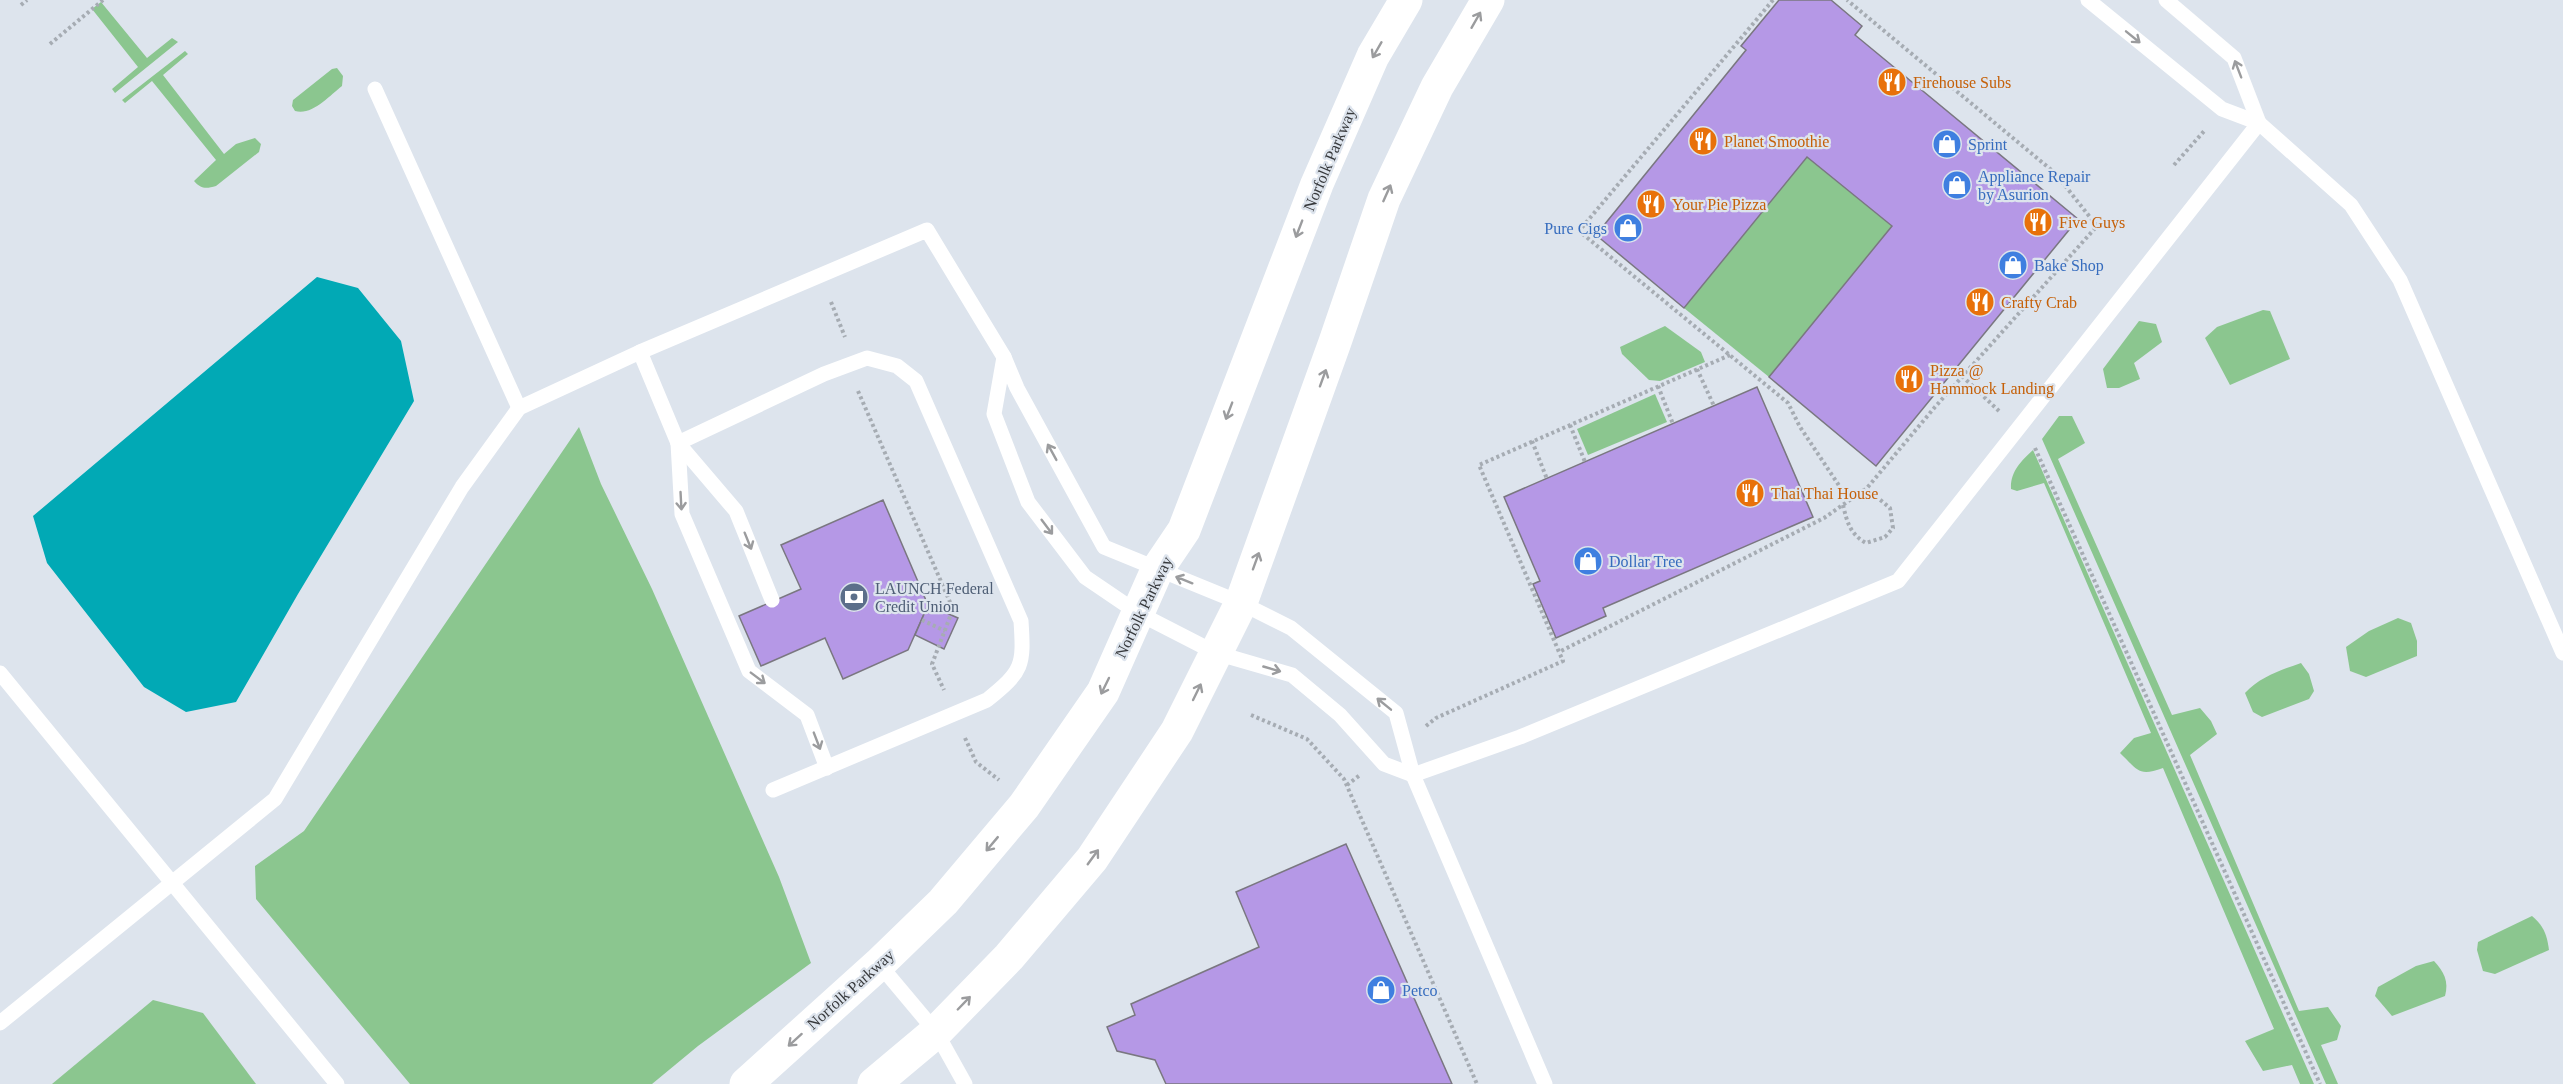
<svg xmlns="http://www.w3.org/2000/svg" width="2563" height="1084" font-family="'Times New Roman',serif">
<style>
.green{fill:#8bc68f}
.water{fill:#01a9b5}
.building{fill:#b598e6;stroke:#7a7780;stroke-width:1.5}
.lines{fill:none;stroke-linecap:round;stroke-linejoin:round}
.path{stroke:#a6acb3;stroke-width:4;stroke-dasharray:3 3;stroke-linecap:butt}
.lane{stroke:#fff;stroke-width:15}
.secondary{stroke:#fff;stroke-width:33}
.oneway{stroke:#9b9c9e}
.labels{text-anchor:middle;stroke-width:4.5;stroke-linejoin:round;paint-order:stroke}
.food-label{font-size:16px;fill:#c56008;stroke:#dde4ed;text-anchor:start}
.shop-label{font-size:16px;fill:#366cbe;stroke:#dde4ed;text-anchor:start}
.street-label{font-size:16px;fill:#37393c;stroke:#dde4ed}
.service-label{font-size:16px;fill:#4e5e75;stroke:#dde4ed;text-anchor:start}
</style>
<rect width="100%" height="100%" fill="#dde4ed"/>
<g class="green">
<polygon points="101,2 147,58 172,38 178,42 115,93 112,89 138,67 92,9"/>
<path d="M185 51 188 54 163 75 224 154 236 144 255 138 261 144 259 152 216 186C206 189 201 189 194 181L216 160 152 81 125 103 122 100Z"/>
<path d="M337 68 343 76 342 86C329 96 312 116 295 111L292 106 293 100 332 69Z"/>
<polygon points="1807,157 1892,226 1769,377 1684,308"/>
<polygon points="2263,310 2270,311 2290,359 2230,385 2205,338 2217,327"/>
<polygon points="2139,321 2156,324 2162,342 2134,363 2140,379 2119,388 2107,388 2103,369"/>
<polygon points="1665,326 1701,352 1705,362 1660,381 1649,380 1622,354 1620,347"/>
<polygon points="1655,394 1667,422 1588,455 1577,429"/>
<polygon points="2059,416 2072,416 2085,443 2058,459 2172,715 2200,708 2211,721 2217,734 2190,755 2299,1011 2328,1007 2341,1026 2337,1040 2321,1045 2338,1084 2326,1084 2042,439"/>
<polygon points="579,427 601,484 652,589 779,877 811,963 698,1046 652,1084 410,1084 256,899 255,866 304,831"/>
<path d="M2033 450 2314 1084H2300L2292 1065 2263 1071 2245 1041 2274 1029 2163 768C2138 777 2138 770 2120 753L2134 738 2151 733 2044 483 2017 491 2011 489C2010 472 2021 461 2033 450Z"/>
<polygon points="2398,618 2411,623 2417,641 2417,656 2366,677 2350,671 2346,647 2369,631"/>
<path d="M2301 663 2309 674 2314 691 2309 699 2262 717 2253 712 2245 693C2260 677 2281 670 2301 663Z"/>
<path d="M2532 916C2544 926 2547 935 2549 950L2495 974 2483 971 2477 950 2478 942Z"/>
<path d="M2434 961C2444 972 2449 981 2445 996L2392 1016 2375 996 2378 987 2416 966Z"/>
<polygon points="153,1000 203,1013 256,1084 52,1084"/>
</g>
<polygon class="water" points="317,277 358,288 401,341 414,401 298,594 236,702 186,712 144,687 47,563 33,516"/>
<g class="building">
<polygon points="1779,0 1831,0 1862,26 1855,35 2078,219 1876,466 1769,377 1892,226 1807,157 1684,308 1596,235 1746,50 1741,46"/>
<polygon points="1757,387 1813,517 1603,608 1606,616 1556,638 1533,584 1540,581 1504,497"/>
<polygon points="883,500 928,605 908,650 843,679 825,638 761,666 739,616 801,589 781,545"/>
<polygon points="928,605 958,618 944,649 915,635"/>
<polygon points="1346,844 1452,1084 1166,1084 1155,1060 1117,1051 1107,1027 1135,1015 1131,1004 1259,947 1236,892"/>
</g>
<g class="lines">
<g class="path">
<polyline points="1773,0 1579,231 1788,403 1800,427 1850,502"/>
<polyline points="21,5 27,0"/>
<polyline points="50,44 103,0"/>
<polyline points="2174,165 2205,130"/>
<polyline points="831,302 845,337"/>
<polyline points="1730,355 1479,465 1559,652 1824,518 1867,488 1935,407 2097,226 2055,173 1847,0"/>
<polyline points="1697,369 1714,406"/>
<polyline points="1962,376 1999,411"/>
<polyline points="1658,386 1673,424"/>
<polyline points="858,391 953,609 932,664 944,690"/>
<polyline points="1570,425 1585,462"/>
<polyline points="1532,441 1547,479"/>
<polyline points="2035,448 2320,1084"/>
<path d="M1843 505C1847 522 1850 534 1866 543L1885 537 1893 528 1890 508 1878 498 1863 492"/>
<polyline points="922,620 945,631"/>
<polyline points="1251,715 1307,739 1344,779 1477,1084"/>
<polyline points="1426,726 1436,718 1563,661 1559,652"/>
<polyline points="965,738 976,762 999,780"/>
<polyline points="1347,785 1360,775"/>
</g>
<g class="lane">
<polyline points="2088,0 2222,109 2259,123 2351,205 2400,280 2563,653"/>
<polyline points="2166,0 2234,58 2259,123"/>
<polyline points="375,89 519,408"/>
<polyline points="640,352 678,443 736,511 772,600"/>
<polyline points="1004,357 994,414 1028,502 1085,577 1138,613 1216,653 1292,675 1340,715 1384,764 1413,775 1520,737 1898,581 2259,123"/>
<path d="M678 443 824 374 867 358 897 366 916 381 1021 621C1024 666 1023 671 987 700L773 790"/>
<polyline points="678,443 682,514 749,671 807,715 827,768"/>
<polyline points="0,673 337,1084"/>
<polyline points="879,964 936,1032 965,1084"/>
<polyline points="0,1023 275,799 462,487 519,408 640,352 927,230 1004,357 1017,388 1104,547 1241,603 1291,628 1396,713 1413,775 1545,1084"/>
</g>
<g class="secondary">
<polyline points="746,1084 879,964 943,902 1024,806 1103,692 1157,570 1184,530 1317,184 1373,56 1406,0"/>
<polyline points="874,1084 936,1032 1009,957 1092,859 1177,731 1241,603 1335,342 1384,199 1437,87 1488,0"/>
</g>
</g>
<defs><path id="oneway-shaft" d="M-6 0H5M1.5-3L5.5 0L1.5 3" fill="none" stroke-width="1.6" stroke-linecap="round" stroke-linejoin="round" transform="scale(1.5)"/></defs>
<g class="oneway">
<use href="#oneway-shaft" transform="translate(1476 20) rotate(-60)"/>
<use href="#oneway-shaft" transform="translate(2133 37) rotate(39)"/>
<use href="#oneway-shaft" transform="translate(1377 50) rotate(120)"/>
<use href="#oneway-shaft" transform="translate(2238 69) rotate(-111)"/>
<use href="#oneway-shaft" transform="translate(1387 193) rotate(-66)"/>
<use href="#oneway-shaft" transform="translate(1299 229) rotate(111)"/>
<use href="#oneway-shaft" transform="translate(1323 378) rotate(-70)"/>
<use href="#oneway-shaft" transform="translate(1229 411) rotate(111)"/>
<use href="#oneway-shaft" transform="translate(1052 452) rotate(-119)"/>
<use href="#oneway-shaft" transform="translate(681 501) rotate(87)"/>
<use href="#oneway-shaft" transform="translate(1047 527) rotate(53)"/>
<use href="#oneway-shaft" transform="translate(748 541) rotate(68)"/>
<use href="#oneway-shaft" transform="translate(1256 561) rotate(-70)"/>
<use href="#oneway-shaft" transform="translate(1184 580) rotate(-158)"/>
<use href="#oneway-shaft" transform="translate(1272 669) rotate(16)"/>
<use href="#oneway-shaft" transform="translate(758 678) rotate(37)"/>
<use href="#oneway-shaft" transform="translate(1105 686) rotate(116)"/>
<use href="#oneway-shaft" transform="translate(1197 692) rotate(-64)"/>
<use href="#oneway-shaft" transform="translate(1384 704) rotate(-141)"/>
<use href="#oneway-shaft" transform="translate(817 741) rotate(69)"/>
<use href="#oneway-shaft" transform="translate(992 844) rotate(130)"/>
<use href="#oneway-shaft" transform="translate(1093 857) rotate(-54)"/>
<use href="#oneway-shaft" transform="translate(964 1003) rotate(-46)"/>
<use href="#oneway-shaft" transform="translate(795 1040) rotate(138)"/>
</g>
<defs>
<g id="restaurant-disc" transform="scale(1.5)"><circle r="9.5" fill="#e8710a" stroke="#dde4ed"/><path d="M-5-6h1v4h1v-4h1v4h1v-4h1v5L-1.5 .5V6h-2V.5L-5-1ZM5-6V6H3V1.5H1.5Q1.5-4 5-6Z" fill="#fff"/></g>
<g id="shop-disc" transform="scale(1.5)"><circle r="9.5" fill="#3f7fe0" stroke="#dde4ed"/><path d="M-5-2.5h2.3a2.7 3.5 0 0 1 5.4 0H5L5.5 6h-11ZM-1.5-2.5h3a1.5 2.3 0 0 0-3 0Z" fill="#fff"/></g>
<g id="bank-disc" transform="scale(1.5)"><circle r="9.5" fill="#5c6f8a" stroke="#dde4ed"/><path d="M-6-4H6V4H-6ZM0-2.3a2.3 2.3 0 1 0 0 4.6a2.3 2.3 0 1 0 0-4.6Z" fill="#fff"/></g>
</defs>
<g fill-rule="evenodd">
<use href="#restaurant-disc" x="1892" y="82"/>
<use href="#restaurant-disc" x="1703" y="141"/>
<use href="#shop-disc" x="1947" y="144"/>
<use href="#shop-disc" x="1957" y="185"/>
<use href="#restaurant-disc" x="1651" y="204"/>
<use href="#restaurant-disc" x="2038" y="222"/>
<use href="#shop-disc" x="1628" y="228"/>
<use href="#shop-disc" x="2013" y="265"/>
<use href="#restaurant-disc" x="1980" y="302"/>
<use href="#restaurant-disc" x="1909" y="379"/>
<use href="#restaurant-disc" x="1750" y="493"/>
<use href="#shop-disc" x="1588" y="561"/>
<use href="#bank-disc" x="854" y="597"/>
<use href="#shop-disc" x="1381" y="990"/>
</g>
<g class="labels">
<g class="food-label">
<text x="1913" y="88">Firehouse Subs</text>
<text x="1724" y="147">Planet Smoothie</text>
<text x="1672" y="210">Your Pie Pizza</text>
<text x="2059" y="228">Five Guys</text>
<text x="2001" y="308">Crafty Crab</text>
<text x="1930" y="376">Pizza @<tspan x="1930" dy="18">Hammock Landing</tspan></text>
<text x="1771" y="499">Thai Thai House</text>
</g>
<g class="shop-label">
<text x="1968" y="150">Sprint</text>
<text x="1978" y="182">Appliance Repair<tspan x="1978" dy="18">by Asurion</tspan></text>
<text x="1607" y="234" text-anchor="end">Pure Cigs</text>
<text x="2034" y="271">Bake Shop</text>
<text x="1609" y="567">Dollar Tree</text>
<text x="1402" y="996">Petco</text>
</g>
<g class="street-label">
<text transform="translate(1329 159) rotate(-67)" y="6">Norfolk Parkway</text>
<text transform="translate(1143 607) rotate(-64)" y="6">Norfolk Parkway</text>
<text transform="translate(850 989) rotate(-42)" y="6">Norfolk Parkway</text>
</g>
<g class="service-label">
<text x="875" y="594">LAUNCH Federal<tspan x="875" dy="18">Credit Union</tspan></text>
</g>
</g>
</svg>
